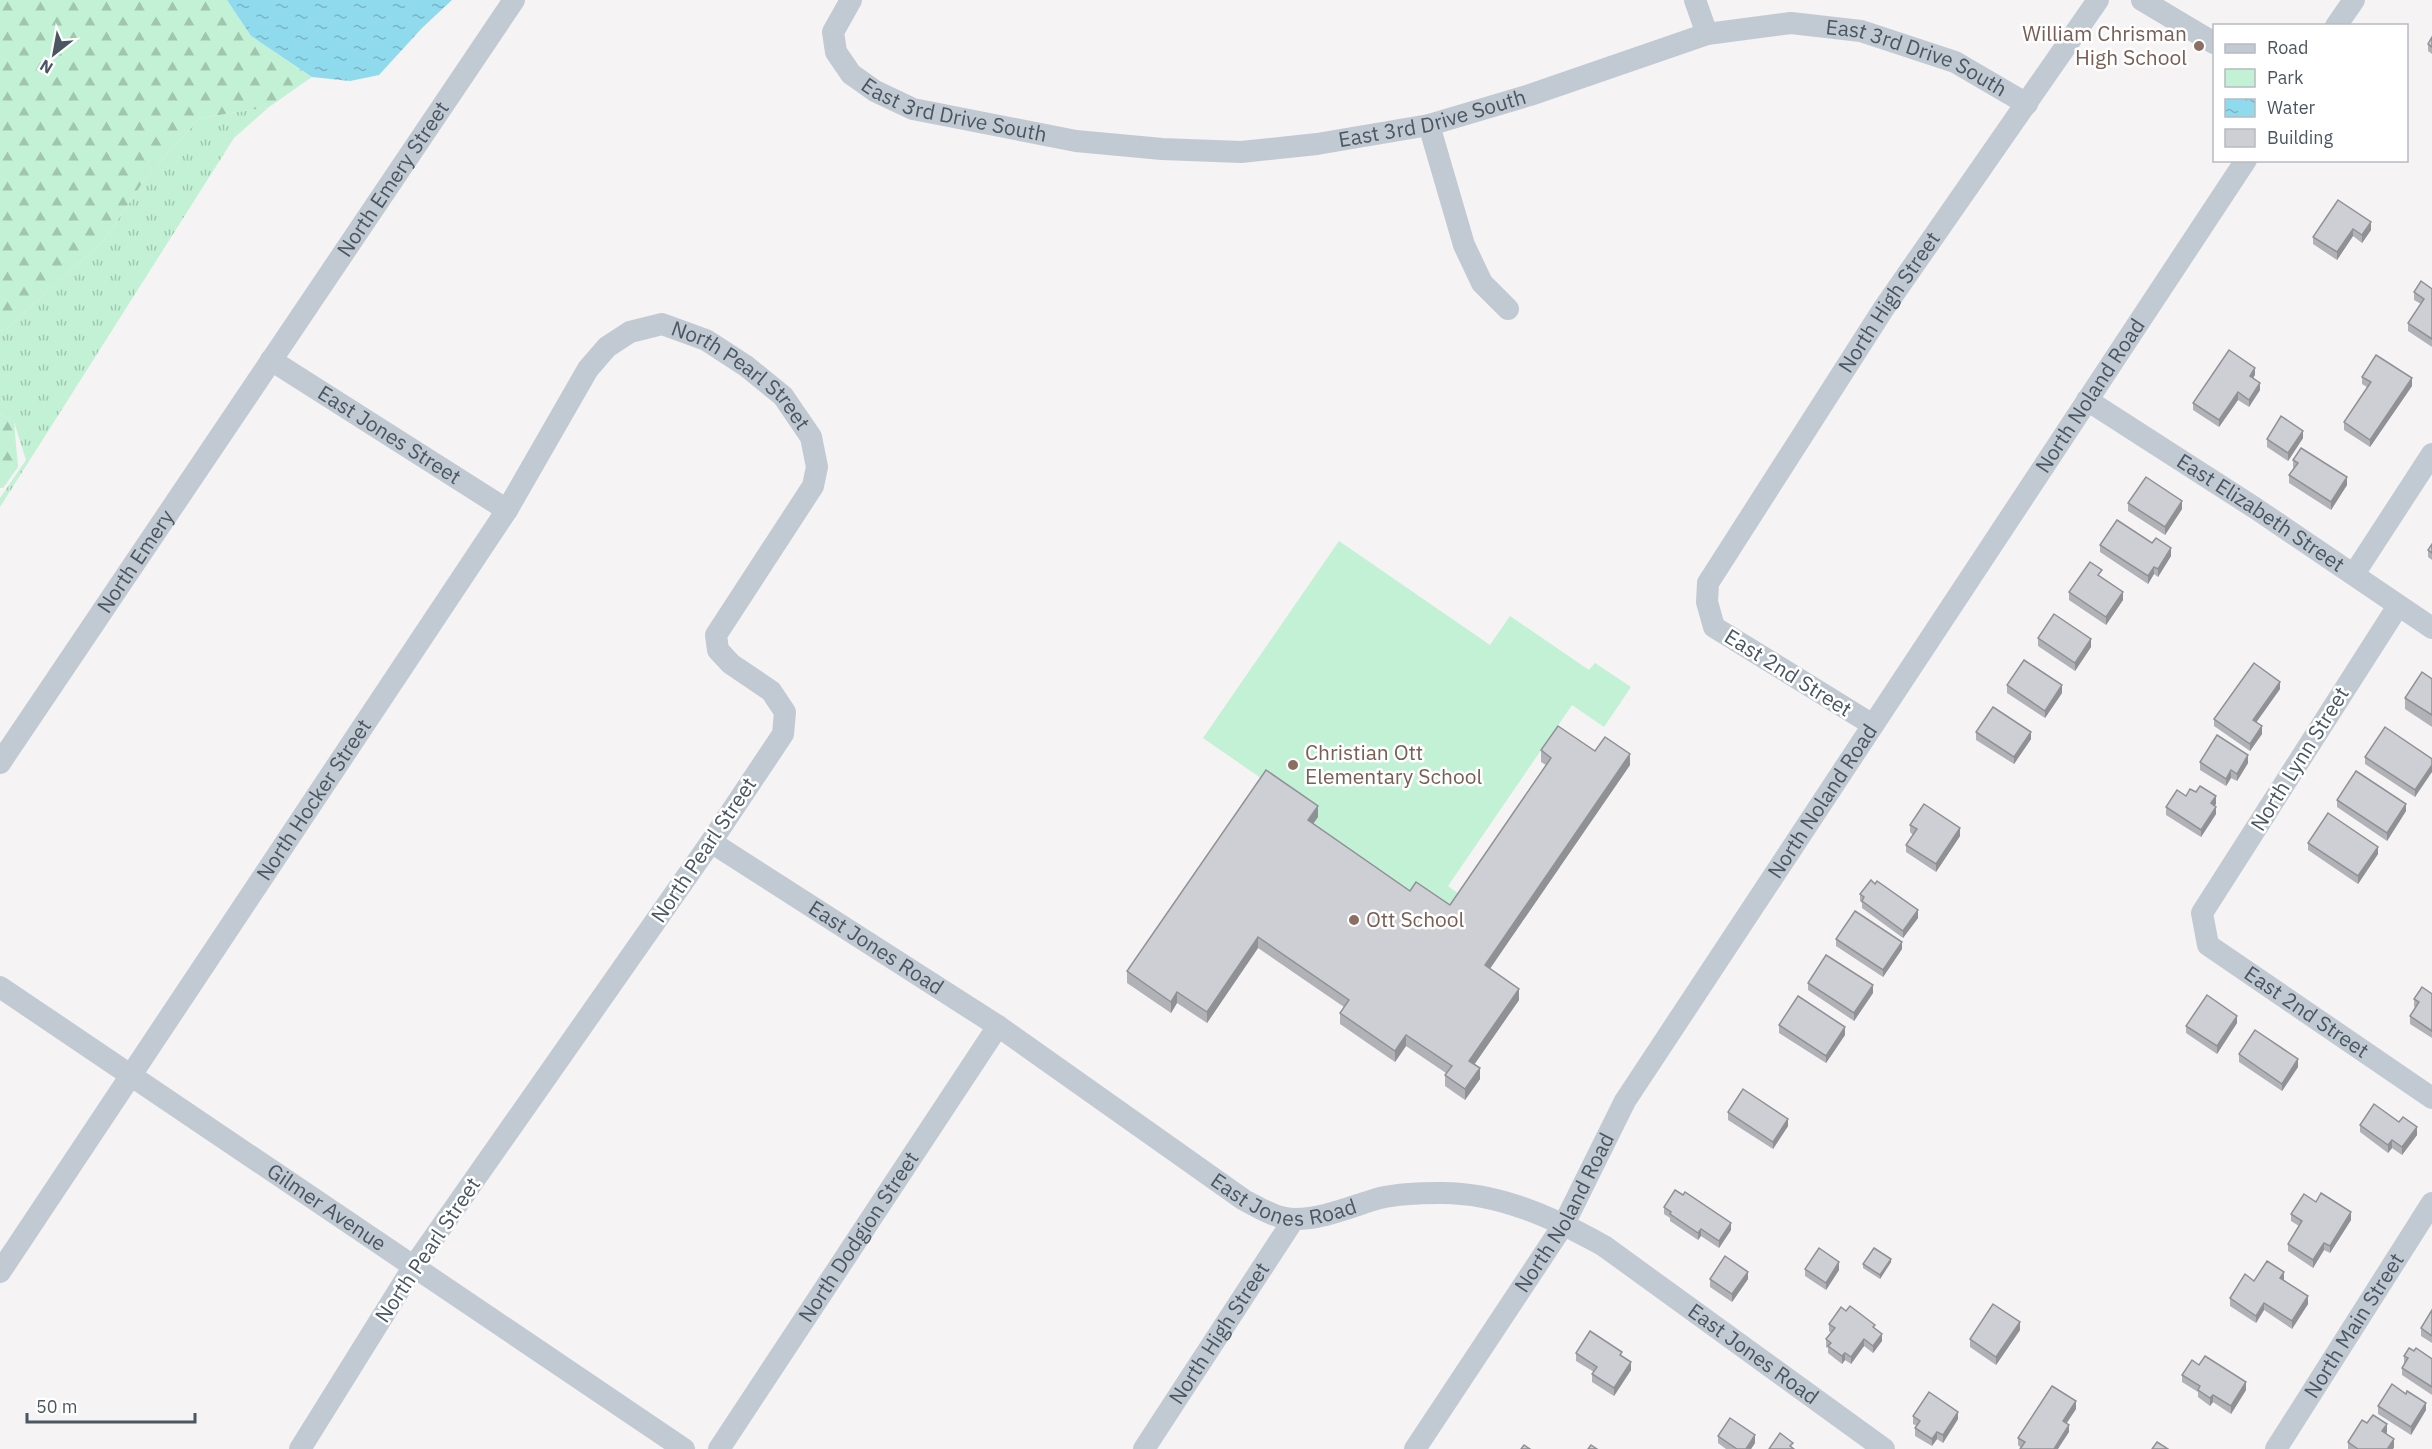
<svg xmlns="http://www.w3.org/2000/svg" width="2432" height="1449" font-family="'IBM Plex Sans',sans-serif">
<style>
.grass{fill:url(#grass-tufts)}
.forest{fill:url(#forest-firs)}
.park{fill:#c3f1d5}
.water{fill:url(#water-ripples)}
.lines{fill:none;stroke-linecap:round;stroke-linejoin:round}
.minor{stroke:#c1cad2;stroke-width:22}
.wall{fill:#b0b2b7}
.shaded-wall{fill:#909195}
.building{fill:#cdcfd5;stroke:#909195;stroke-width:1.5}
.education-dot{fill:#8d6e63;stroke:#fff;stroke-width:2}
.labels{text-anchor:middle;stroke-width:5;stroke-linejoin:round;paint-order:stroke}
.education-label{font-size:21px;fill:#785e54;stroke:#fff;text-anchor:start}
.street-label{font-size:21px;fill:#4a5661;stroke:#fff}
</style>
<defs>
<pattern id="grass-tufts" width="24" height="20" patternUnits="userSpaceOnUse" patternTransform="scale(1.5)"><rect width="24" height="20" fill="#c3f1d5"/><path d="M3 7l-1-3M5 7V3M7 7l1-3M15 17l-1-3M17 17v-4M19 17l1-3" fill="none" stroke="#a0c6b0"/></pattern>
<pattern id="forest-firs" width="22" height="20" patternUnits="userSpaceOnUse" patternTransform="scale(1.5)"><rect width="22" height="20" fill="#c3f1d5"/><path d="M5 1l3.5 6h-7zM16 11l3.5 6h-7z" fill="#a0c6b0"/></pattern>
<pattern id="water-ripples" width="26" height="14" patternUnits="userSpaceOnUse" patternTransform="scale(1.5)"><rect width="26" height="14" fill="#90daee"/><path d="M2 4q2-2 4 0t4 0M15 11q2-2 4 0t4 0" fill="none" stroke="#78b4c4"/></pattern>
</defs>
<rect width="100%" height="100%" fill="#f5f3f3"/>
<polygon class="grass" points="269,107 234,138 0,507 0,498 26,460 14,422 0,414 0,331 8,328 105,239 145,179 200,118"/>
<g class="forest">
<polygon points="0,0 227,0 251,36 312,77 269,107 200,118 145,179 105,239 8,328 0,331"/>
<polygon points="0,414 14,422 18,467 3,488 0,488"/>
</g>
<polygon class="park" points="1339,541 1490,645 1510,616 1589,670 1595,663 1631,687 1604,727 1572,705 1448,886 1463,897 1450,916 1410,902 1308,831 1317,817 1203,738"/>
<polygon class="water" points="227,0 452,0 422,28 379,75 350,81 312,77 251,36"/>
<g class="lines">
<g class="minor">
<path id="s1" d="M851 0 833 32 836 52 851 74 875 91 913 109 1076 141 1162 149 1241 152 1317 144 1429 125 1530 95 1707 34 1791 23 1861 31 1955 62 2027 104"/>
<polyline points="1695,0 1707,34"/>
<polyline points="2142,0 2214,43"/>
<polyline points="2336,26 2354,0"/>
<polyline points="1429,125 1464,245 1482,283 1508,309"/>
<path id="s2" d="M271 360 507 510"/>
<path id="s3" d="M2087 400 2255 508 2432 628"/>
<polyline points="2354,574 2432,454"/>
<path id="s4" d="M2398 606 2202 913 2208 945 2432 1098"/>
<path id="s5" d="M1873 725 1714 627 1707 602 1708 583 1884 308 2098 0"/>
<path id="s6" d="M0 763 514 0"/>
<path id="s7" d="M711 842 998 1026 1244 1200C1260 1208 1276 1219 1295 1219 1324 1219 1352 1206 1380 1198 1398 1194 1421 1193 1439 1193 1498 1192 1554 1218 1604 1246L1884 1449"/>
<path id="s8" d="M0 987 684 1449"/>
<path id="s9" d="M0 1272 507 510 588 369 607 347 630 332 662 324 706 340 746 366 783 396 811 437 817 467 813 486 716 635 718 650 731 664 771 691 785 712 783 734 711 842 414 1266 300 1449"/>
<path id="s10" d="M719 1449 998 1026"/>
<path id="s11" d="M1144 1449 1294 1219"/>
<path id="s12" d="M1415 1449 1564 1224 1625 1101 2246 160"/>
<path id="s13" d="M2276 1449 2432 1203"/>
</g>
</g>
<g class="wall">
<polygon points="2432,37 2432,54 2428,51 2428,44"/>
<polygon points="2338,200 2371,230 2362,243 2353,236 2337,260 2313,244 2313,237"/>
<polygon points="2432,289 2432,347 2408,331 2408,323 2421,304 2414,300 2414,292"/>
<polygon points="2255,375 2253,378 2260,390 2249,407 2238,400 2219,427 2193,410 2193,403"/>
<polygon points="2362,377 2412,386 2370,447 2344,430 2344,422 2367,387 2362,384"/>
<polygon points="2303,438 2288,461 2267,447 2267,439"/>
<polygon points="2293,460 2347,485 2331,510 2289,483 2289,475 2294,468 2293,467"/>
<polygon points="2128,503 2182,509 2165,535 2128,511"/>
<polygon points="2432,544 2432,560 2428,557 2428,550"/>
<polygon points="2100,545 2171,556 2158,577 2154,574 2148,584 2100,552"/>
<polygon points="2101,578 2123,600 2106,625 2069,600 2069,592"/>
<polygon points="2038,638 2091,647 2075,671 2038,646"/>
<polygon points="2432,679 2432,727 2405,709 2405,698"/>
<polygon points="2007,685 2062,693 2045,718 2007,693"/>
<polygon points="2280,689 2256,722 2262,734 2250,751 2214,726 2214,719"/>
<polygon points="1976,732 2031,739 2014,764 1976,740"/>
<polygon points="1541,750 1595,751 1630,765 1490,968 1519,1000 1474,1065 1480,1079 1465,1100 1445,1086 1445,1075 1446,1073 1406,1046 1395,1062 1340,1024 1340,1013 1344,1007 1258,948 1207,1023 1177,1003 1171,1013 1127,983 1127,971 1318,817 1313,824 1410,891 1450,905 1546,765 1541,762"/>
<polygon points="2365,757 2432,759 2415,797 2365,764"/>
<polygon points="2200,762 2248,763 2237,781 2231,778 2226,786 2200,770"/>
<polygon points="2186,796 2216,804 2214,806 2216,814 2201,837 2166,815 2166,807"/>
<polygon points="2337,800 2406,811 2387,841 2337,807"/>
<polygon points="1910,825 1960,836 1936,872 1906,852 1906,845 1913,835 1910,832"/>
<polygon points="2308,843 2378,854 2358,884 2308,850"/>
<polygon points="1860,894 1918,918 1903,938 1862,908 1862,903 1860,901"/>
<polygon points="1836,939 1902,949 1883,977 1836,946"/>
<polygon points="1808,983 1873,993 1854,1021 1808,990"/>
<polygon points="2432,994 2432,1038 2410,1024 2410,1016 2415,1008 2414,1006 2414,999"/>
<polygon points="2237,1023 2217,1054 2186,1033 2186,1026"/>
<polygon points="1779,1025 1845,1035 1826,1063 1779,1033"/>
<polygon points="2239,1054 2298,1067 2282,1091 2239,1062"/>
<polygon points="1728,1112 1788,1126 1773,1149 1728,1120"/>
<polygon points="2360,1125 2417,1135 2402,1155 2392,1148 2388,1153 2360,1132"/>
<polygon points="1683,1195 1731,1230 1719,1248 1701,1236 1698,1240 1670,1221 1670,1218 1664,1214 1664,1207"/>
<polygon points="2316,1202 2351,1220 2330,1253 2324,1250 2313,1268 2288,1251 2288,1244 2299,1226 2291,1221 2291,1214"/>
<polygon points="1891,1262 1880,1279 1863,1268 1863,1264"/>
<polygon points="1805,1269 1839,1270 1826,1290 1805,1276"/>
<polygon points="1710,1279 1748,1279 1732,1302 1710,1287"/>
<polygon points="2284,1279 2284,1280 2308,1304 2292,1329 2264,1310 2256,1323 2230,1306 2230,1298 2254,1281"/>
<polygon points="2432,1310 2432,1343 2421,1336 2421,1328"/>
<polygon points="1846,1311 1875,1328 1882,1341 1873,1353 1864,1346 1851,1364 1845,1360 1842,1364 1828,1353 1828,1348 1826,1347 1826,1339 1831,1333 1829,1331 1829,1324"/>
<polygon points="2020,1330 1996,1365 1970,1347 1970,1339"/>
<polygon points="1576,1353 1622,1356 1631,1370 1614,1396 1592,1382 1592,1374 1594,1372 1576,1361"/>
<polygon points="2404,1356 2432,1359 2432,1395 2402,1375 2402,1368 2404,1364"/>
<polygon points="2199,1365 2246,1390 2231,1414 2213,1402 2210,1406 2198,1397 2198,1392 2182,1382 2182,1375"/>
<polygon points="2378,1406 2426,1410 2411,1435 2378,1414"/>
<polygon points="2076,1409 2067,1423 2069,1432 2021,1448 2018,1445 2018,1438"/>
<polygon points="1913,1416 1958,1419 1943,1443 1937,1439 1932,1446 1915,1436 1915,1428 1917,1426 1913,1424"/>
<polygon points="2367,1423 2387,1432 2386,1434 2394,1447 2393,1449 2348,1449 2348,1442"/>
<polygon points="1718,1436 1755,1443 1751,1449 1726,1449 1718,1443"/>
</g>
<g class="shaded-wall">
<polygon points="2371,222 2371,230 2362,243 2362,235"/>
<polygon points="2353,229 2353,236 2337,260 2337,252"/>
<polygon points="2255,368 2255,375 2250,383 2250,376"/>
<polygon points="2412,378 2412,386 2370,447 2370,440"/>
<polygon points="2260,383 2260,390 2249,407 2249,400"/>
<polygon points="2238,392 2238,400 2219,427 2219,420"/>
<polygon points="2303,431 2303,438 2288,461 2288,453"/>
<polygon points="2347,477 2347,485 2331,510 2331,502"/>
<polygon points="2182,501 2182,509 2165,535 2165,527"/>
<polygon points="2171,548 2171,556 2158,577 2158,569"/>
<polygon points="2154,567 2154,574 2148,584 2148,576"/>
<polygon points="2123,592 2123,600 2106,625 2106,617"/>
<polygon points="2091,639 2091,647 2075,671 2075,663"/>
<polygon points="2280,682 2280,689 2253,727 2253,720"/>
<polygon points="2062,685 2062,693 2045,718 2045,711"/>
<polygon points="2262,726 2262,734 2250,751 2250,744"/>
<polygon points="2031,732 2031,739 2014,764 2014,757"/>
<polygon points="1630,754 1630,765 1485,976 1485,965"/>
<polygon points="2248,755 2248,763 2237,781 2237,774"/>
<polygon points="2432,765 2432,772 2415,797 2415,790"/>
<polygon points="2231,770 2231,778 2226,786 2226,779"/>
<polygon points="2216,796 2216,804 2211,811 2211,803"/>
<polygon points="2406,804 2406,811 2387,841 2387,833"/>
<polygon points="1318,806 1318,817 1308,831 1308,820"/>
<polygon points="2216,807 2216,814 2201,837 2201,830"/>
<polygon points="1960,828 1960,836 1936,872 1936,864"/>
<polygon points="2378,847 2378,854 2358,884 2358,876"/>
<polygon points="1918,910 1918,918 1903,938 1903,931"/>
<polygon points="1258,937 1258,948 1207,1023 1207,1012"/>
<polygon points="1902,942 1902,949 1883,977 1883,970"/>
<polygon points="1873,985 1873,993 1854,1021 1854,1013"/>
<polygon points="1519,989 1519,1000 1469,1072 1469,1061"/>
<polygon points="1177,992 1177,1003 1171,1013 1171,1002"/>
<polygon points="2237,1016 2237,1023 2217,1054 2217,1046"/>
<polygon points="1845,1027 1845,1035 1826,1063 1826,1056"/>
<polygon points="1406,1035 1406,1046 1395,1062 1395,1051"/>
<polygon points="2298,1059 2298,1067 2282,1091 2282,1084"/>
<polygon points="1480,1068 1480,1079 1465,1100 1465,1089"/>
<polygon points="1788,1119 1788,1126 1773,1149 1773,1142"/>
<polygon points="2417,1127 2417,1135 2402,1155 2402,1147"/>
<polygon points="2392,1140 2392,1148 2388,1153 2388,1145"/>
<polygon points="2351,1212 2351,1220 2330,1253 2330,1246"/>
<polygon points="1731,1223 1731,1230 1719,1248 1719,1241"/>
<polygon points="1701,1229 1701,1236 1698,1240 1698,1233"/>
<polygon points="2324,1243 2324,1250 2313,1268 2313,1260"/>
<polygon points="1891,1259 1891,1262 1880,1279 1880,1275"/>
<polygon points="1839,1262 1839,1270 1826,1290 1826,1283"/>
<polygon points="1748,1272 1748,1279 1732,1302 1732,1294"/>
<polygon points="2284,1272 2284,1279 2280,1285 2280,1278"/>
<polygon points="2308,1296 2308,1304 2292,1329 2292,1321"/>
<polygon points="2264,1303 2264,1310 2256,1323 2256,1316"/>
<polygon points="2020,1322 2020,1330 1996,1365 1996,1357"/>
<polygon points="1882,1334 1882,1341 1873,1353 1873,1346"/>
<polygon points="1864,1339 1864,1346 1851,1364 1851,1357"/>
<polygon points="1845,1353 1845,1360 1842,1364 1842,1356"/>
<polygon points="1631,1362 1631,1370 1614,1396 1614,1388"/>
<polygon points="2246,1382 2246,1390 2231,1414 2231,1406"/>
<polygon points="2213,1395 2213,1402 2210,1406 2210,1398"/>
<polygon points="2076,1401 2076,1409 2063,1428 2063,1421"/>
<polygon points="2426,1403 2426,1410 2411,1435 2411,1427"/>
<polygon points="1958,1412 1958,1419 1943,1443 1943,1435"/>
<polygon points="2387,1424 2387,1432 2382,1439 2382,1431"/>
<polygon points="2069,1425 2069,1432 2058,1449 2054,1449"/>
<polygon points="1937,1432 1937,1439 1932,1446 1932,1439"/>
<polygon points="1755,1435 1755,1443 1751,1449 1746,1449"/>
<polygon points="2394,1439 2394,1447 2393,1449 2388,1449"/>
</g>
<g class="building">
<polygon points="2432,37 2432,47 2428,44"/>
<polygon points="2338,200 2371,222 2362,235 2353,229 2337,252 2313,237"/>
<polygon points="2421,281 2432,289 2432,339 2408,323 2424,299 2414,292"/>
<polygon points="2229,350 2255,368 2250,376 2260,383 2249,400 2238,392 2219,420 2193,403"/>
<polygon points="2376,355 2412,378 2370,440 2344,422 2371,382 2362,377"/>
<polygon points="2281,416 2303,431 2288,453 2267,439"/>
<polygon points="2301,448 2347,477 2331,502 2289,475 2298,463 2293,460"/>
<polygon points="2146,477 2182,501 2165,527 2128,503"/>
<polygon points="2117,520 2152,543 2156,538 2171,548 2158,569 2154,567 2148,576 2100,545"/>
<polygon points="2432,544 2432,553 2428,550"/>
<polygon points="2090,562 2102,570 2098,575 2123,592 2106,617 2069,592"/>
<polygon points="2054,614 2091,639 2075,663 2038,638"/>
<polygon points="2024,660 2062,685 2045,711 2007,685"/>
<polygon points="2254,663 2280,682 2253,720 2262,726 2250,744 2214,719"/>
<polygon points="2422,672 2432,679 2432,715 2405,698"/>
<polygon points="1993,707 2031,732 2014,757 1976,732"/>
<polygon points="1558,726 1595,751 1605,737 1630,754 1485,965 1519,989 1469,1061 1480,1068 1465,1089 1445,1075 1452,1066 1406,1035 1395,1051 1340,1013 1349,1000 1258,937 1207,1012 1177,992 1171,1002 1127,971 1266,770 1318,806 1308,820 1410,891 1416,882 1450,905 1551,758 1541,750"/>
<polygon points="2385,727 2432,759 2432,765 2415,790 2365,757"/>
<polygon points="2217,735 2248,755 2237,774 2231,770 2226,779 2200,762"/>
<polygon points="2356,771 2406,804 2387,833 2337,800"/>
<polygon points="2200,786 2216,796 2211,803 2216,807 2201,830 2166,807 2177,790 2186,796 2190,789 2196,792"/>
<polygon points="1924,804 1960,828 1936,864 1906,845 1917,829 1910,825"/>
<polygon points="2328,813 2378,847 2358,876 2308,843"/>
<polygon points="1871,880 1875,884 1877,881 1918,910 1903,931 1862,901 1864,897 1860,894"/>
<polygon points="1855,911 1902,942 1883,970 1836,939"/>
<polygon points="1826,955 1873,985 1854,1013 1808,983"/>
<polygon points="2422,987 2432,994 2432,1031 2410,1016 2419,1002 2414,999"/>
<polygon points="2207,995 2237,1016 2217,1046 2186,1026"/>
<polygon points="1798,996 1845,1027 1826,1056 1779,1025"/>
<polygon points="2255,1030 2298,1059 2282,1084 2239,1054"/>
<polygon points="1743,1089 1788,1119 1773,1142 1728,1112"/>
<polygon points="2374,1104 2399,1122 2403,1117 2417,1127 2402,1147 2392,1140 2388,1145 2360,1125"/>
<polygon points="1675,1190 1683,1195 1685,1192 1731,1223 1719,1241 1701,1229 1698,1233 1670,1214 1671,1212 1664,1207"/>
<polygon points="2321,1193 2351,1212 2330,1246 2324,1243 2313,1260 2288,1244 2302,1221 2291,1214 2304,1194 2316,1202"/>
<polygon points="1819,1248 1839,1262 1826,1283 1805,1269"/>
<polygon points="1874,1248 1891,1259 1880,1275 1863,1264"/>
<polygon points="1725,1256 1748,1272 1732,1294 1710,1279"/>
<polygon points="2267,1261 2284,1272 2280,1278 2308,1296 2292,1321 2264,1303 2256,1316 2230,1298 2245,1274 2254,1281"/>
<polygon points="1993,1304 2020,1322 1996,1357 1970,1339"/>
<polygon points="1850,1306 1875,1325 1873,1327 1882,1334 1873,1346 1864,1339 1851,1357 1845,1353 1842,1356 1828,1346 1831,1343 1826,1339 1835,1328 1829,1324 1841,1307 1846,1311"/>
<polygon points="2432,1310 2432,1336 2421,1328"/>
<polygon points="1590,1331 1622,1352 1620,1355 1631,1362 1614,1388 1592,1374 1597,1367 1576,1353"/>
<polygon points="2409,1348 2414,1351 2416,1348 2432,1359 2432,1387 2402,1368 2408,1358 2404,1356"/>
<polygon points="2205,1356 2246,1382 2231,1406 2213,1395 2210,1398 2198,1390 2200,1386 2182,1375 2192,1360 2199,1365"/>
<polygon points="2392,1384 2406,1394 2407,1391 2426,1403 2411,1427 2378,1406"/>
<polygon points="2052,1386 2076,1401 2063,1421 2069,1425 2054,1449 2020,1449 2025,1442 2018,1438"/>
<polygon points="1929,1392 1958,1412 1943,1435 1937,1432 1932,1439 1915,1428 1920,1421 1913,1416"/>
<polygon points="2373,1415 2387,1424 2382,1431 2394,1439 2388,1448 2389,1449 2358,1449 2348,1442 2362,1420 2367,1423"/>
<polygon points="1730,1418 1755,1435 1746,1449 1737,1449 1718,1436"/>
<polygon points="1780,1433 1793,1443 1790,1446 1794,1449 1769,1449"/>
<polygon points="2157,1442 2168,1449 2152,1449"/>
<polygon points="1524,1445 1530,1449 1521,1449"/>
<polygon points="1591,1445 1597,1449 1588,1449"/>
</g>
<g class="education-dot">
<circle cx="2199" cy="46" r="6"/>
<circle cx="1293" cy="765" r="6"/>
<circle cx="1354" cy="920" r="6"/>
</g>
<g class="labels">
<g class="education-label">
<text x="2187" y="41" text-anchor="end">William Chrisman<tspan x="2187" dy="24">High School</tspan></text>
<text x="1305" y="760">Christian Ott<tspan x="1305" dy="24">Elementary School</tspan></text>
<text x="1366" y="927">Ott School</text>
</g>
<g class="street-label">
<text dy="7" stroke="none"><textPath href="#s1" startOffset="1185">East 3rd Drive South</textPath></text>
<text dy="7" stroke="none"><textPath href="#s1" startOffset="195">East 3rd Drive South</textPath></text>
<text dy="7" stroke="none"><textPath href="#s1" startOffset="681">East 3rd Drive South</textPath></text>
<text dy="7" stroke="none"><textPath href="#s6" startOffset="704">North Emery Street</textPath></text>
<text dy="7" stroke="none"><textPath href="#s5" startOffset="566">North High Street</textPath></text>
<text dy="7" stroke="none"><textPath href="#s9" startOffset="1263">North Pearl Street</textPath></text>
<text dy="7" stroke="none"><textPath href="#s12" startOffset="1252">North Noland Road</textPath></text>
<text dy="7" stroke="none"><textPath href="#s2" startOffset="140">East Jones Street</textPath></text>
<text dy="7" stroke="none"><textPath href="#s3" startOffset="207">East Elizabeth Street</textPath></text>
<text dy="7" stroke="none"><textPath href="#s6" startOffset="243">North Emery</textPath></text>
<text transform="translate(1788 673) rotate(32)" y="7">East 2nd Street</text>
<text transform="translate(2300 759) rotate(-58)" y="7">North Lynn Street</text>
<text dy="7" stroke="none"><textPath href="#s9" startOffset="567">North Hocker Street</textPath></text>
<text dy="7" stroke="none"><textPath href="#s12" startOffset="766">North Noland Road</textPath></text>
<text transform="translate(704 850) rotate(-56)" y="7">North Pearl Street</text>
<text dy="7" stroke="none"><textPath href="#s7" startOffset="196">East Jones Road</textPath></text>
<text dy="7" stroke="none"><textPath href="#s4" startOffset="516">East 2nd Street</textPath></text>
<text dy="7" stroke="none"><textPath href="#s7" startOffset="682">East Jones Road</textPath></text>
<text dy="7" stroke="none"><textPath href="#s8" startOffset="394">Gilmer Avenue</textPath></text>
<text dy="7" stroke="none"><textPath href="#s12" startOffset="280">North Noland Road</textPath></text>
<text dy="7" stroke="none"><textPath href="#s10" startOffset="254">North Dodgion Street</textPath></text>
<text transform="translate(428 1250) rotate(-56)" y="7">North Pearl Street</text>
<text dy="7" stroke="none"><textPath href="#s13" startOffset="146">North Main Street</textPath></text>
<text dy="7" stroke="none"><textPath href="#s11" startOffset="138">North High Street</textPath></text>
<text dy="7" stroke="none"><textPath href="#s7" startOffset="1204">East Jones Road</textPath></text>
</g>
</g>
<rect x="2213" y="24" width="195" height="138" fill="#ffffff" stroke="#b7bbc0" stroke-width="1.5"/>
<rect x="2225" y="44" width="30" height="9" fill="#c1cad2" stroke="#b7bbc0" stroke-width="1.5"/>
<text x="2267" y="54" font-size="18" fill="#4a5661">Road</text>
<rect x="2225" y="69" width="30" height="18" fill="#c3f1d5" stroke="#b7bbc0" stroke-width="1.5"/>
<text x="2267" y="84" font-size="18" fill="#4a5661">Park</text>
<rect x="2225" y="99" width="30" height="18" fill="url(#water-ripples)" stroke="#b7bbc0" stroke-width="1.5"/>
<text x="2267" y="114" font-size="18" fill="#4a5661">Water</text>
<rect x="2225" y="129" width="30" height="18" fill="#cdcfd5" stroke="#b7bbc0" stroke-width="1.5"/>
<text x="2267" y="144" font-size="18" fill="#4a5661">Building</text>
<g transform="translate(54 54) rotate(211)" stroke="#ffffff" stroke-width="4.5" paint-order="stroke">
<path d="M0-4.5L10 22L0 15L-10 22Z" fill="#4a5661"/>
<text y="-9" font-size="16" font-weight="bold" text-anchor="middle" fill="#4a5661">N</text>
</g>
<path d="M27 1413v9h168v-9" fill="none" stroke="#4a5661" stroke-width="3"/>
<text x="36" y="1413" font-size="18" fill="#4a5661" stroke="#ffffff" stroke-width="4.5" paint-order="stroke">50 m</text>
</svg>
